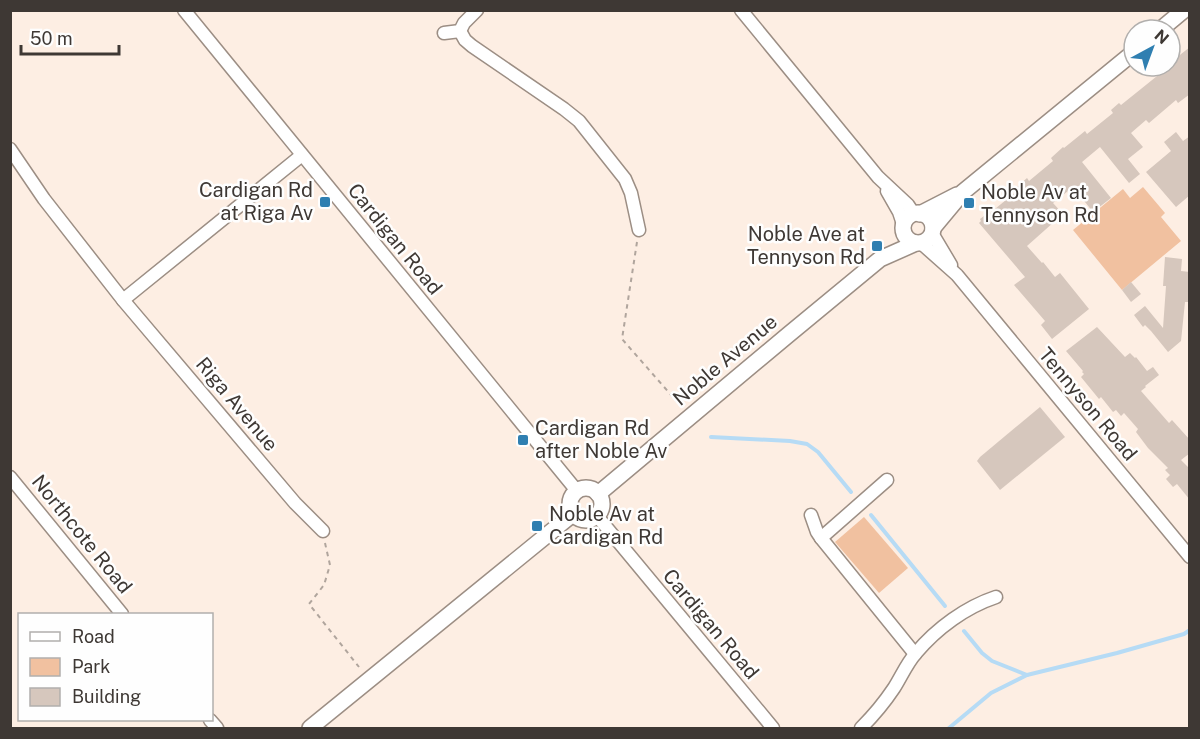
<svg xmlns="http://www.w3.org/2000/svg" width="1200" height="739" font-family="'Public Sans',sans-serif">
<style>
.green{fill:#f1c1a0}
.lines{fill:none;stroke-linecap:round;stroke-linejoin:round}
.stream{stroke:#b6dbf5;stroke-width:4}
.building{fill:#d6c7bd}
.minor-casing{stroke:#9c8e84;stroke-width:15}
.tertiary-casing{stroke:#9c8e84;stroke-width:18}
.path{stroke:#b0a59d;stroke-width:2;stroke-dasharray:4.5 4.5;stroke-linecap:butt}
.minor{stroke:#fff;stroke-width:12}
.tertiary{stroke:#fff;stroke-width:15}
.poi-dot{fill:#2f7fb1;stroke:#fefefe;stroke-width:2}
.labels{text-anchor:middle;stroke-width:5;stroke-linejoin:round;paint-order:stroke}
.poi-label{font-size:20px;fill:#3e3834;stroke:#fefefe;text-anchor:start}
.street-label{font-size:20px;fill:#3e3834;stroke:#fefefe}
</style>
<rect width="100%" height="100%" fill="#fdeee3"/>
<g class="green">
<polygon points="1143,187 1165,213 1161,217 1181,241 1122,290 1073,230 1123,189 1130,198"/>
<polygon points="864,517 908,568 879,593 835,542"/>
</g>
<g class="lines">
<g class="stream">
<polyline points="711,437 790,441 807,444 818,452 851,492"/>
<polyline points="871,515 945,606"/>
<polyline points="964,631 982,653 992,661 1027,675"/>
<polyline points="949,728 991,693 1027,675 1117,653 1184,634 1190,630"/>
</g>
</g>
<g class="building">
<polygon points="1190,47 1190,94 1178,103 1176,100 1149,123 1146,120 1131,133 1143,147 1128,159 1140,174 1129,183 1100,147 1082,162 1111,198 1093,212 1073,187 1053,203 1063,214 1027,246 1042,263 1043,262 1055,277 1060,273 1089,309 1052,339 1041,325 1045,321 1014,285 1025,277 979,223 981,221 980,219 989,212 990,213 1017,191 1015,189 1027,178 1029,181 1053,161 1051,158 1063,147 1064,148 1085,131 1087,134 1113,113 1111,110 1119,103 1121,105 1177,60 1176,58"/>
<polygon points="1176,132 1183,141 1190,136 1190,195 1176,207 1146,172 1171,151 1164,142"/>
<polygon points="1165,257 1182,259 1181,271 1190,272 1190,302 1185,302 1181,341 1168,352 1151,331 1145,325 1143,327 1134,315 1145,306 1163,328 1166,286 1163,286"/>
<polygon points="1131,282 1141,294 1131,302 1122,290"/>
<polygon points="1097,327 1125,357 1130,353 1135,358 1136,357 1147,371 1153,367 1159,375 1145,386 1146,387 1141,391 1169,423 1172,420 1190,440 1190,453 1181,460 1190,469 1190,500 1177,484 1173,487 1166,479 1170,475 1165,470 1168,468 1148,448 1136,432 1138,429 1124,413 1121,416 1116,410 1113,412 1101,397 1099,399 1081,377 1084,374 1082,372 1083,371 1066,351"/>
<polygon points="1040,407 1065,437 1000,490 977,461 980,457"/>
</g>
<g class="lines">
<g class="minor-casing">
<g id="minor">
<polyline points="184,10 577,491"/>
<polyline points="741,10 878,177 908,205 914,214"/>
<polyline points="460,31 465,40 472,46 564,109 579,121 625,179 631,193 639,230"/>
<polyline points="444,33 460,31 464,23 477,10"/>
<polyline points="10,149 44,199 123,300 295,503 323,531"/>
<polyline points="887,191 899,212 903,224"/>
<polyline points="932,233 951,265"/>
<polyline points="921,243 957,275 1190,557"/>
<polyline points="123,300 302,155"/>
<polyline points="10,477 122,614"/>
<polyline points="811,515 817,532 821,538 915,654"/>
<polyline points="597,516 773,728"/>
<polyline points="821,538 887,480"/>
<polyline points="210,720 217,728"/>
<path d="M861 728C873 716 884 703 894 688 901 677 907 663 916 653 937 628 966 607 996 597"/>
</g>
</g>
<g class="tertiary-casing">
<g id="tertiary">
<polyline points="1160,30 1184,10"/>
<circle cx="918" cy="228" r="15"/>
<polyline points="920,214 957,195"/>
<polyline points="933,228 963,192 1134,52"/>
<circle cx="586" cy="504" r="16"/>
<polyline points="598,494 788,335 880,259 916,243"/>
<polyline points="310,728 574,513"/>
</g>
</g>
<g class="path">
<polyline points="637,242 622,339 679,404"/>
<polyline points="325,543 330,565 324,585 309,604 359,667"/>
</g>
<use href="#minor" class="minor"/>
<use href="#tertiary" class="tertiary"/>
</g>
<g class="poi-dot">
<rect x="319" y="196" width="12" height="12" rx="3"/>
<rect x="963" y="197" width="12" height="12" rx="3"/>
<rect x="871" y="240" width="12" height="12" rx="3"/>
<rect x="517" y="434" width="12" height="12" rx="3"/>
<rect x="531" y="520" width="12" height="12" rx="3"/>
</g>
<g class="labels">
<g class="poi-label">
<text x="313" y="197" text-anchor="end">Cardigan Rd<tspan x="313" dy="23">at Riga Av</tspan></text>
<text x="981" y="199">Noble Av at<tspan x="981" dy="23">Tennyson Rd</tspan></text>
<text x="865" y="241" text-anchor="end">Noble Ave at<tspan x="865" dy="23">Tennyson Rd</tspan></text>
<text x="535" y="435">Cardigan Rd<tspan x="535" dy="23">after Noble Av</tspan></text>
<text x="549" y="521">Noble Av at<tspan x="549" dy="23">Cardigan Rd</tspan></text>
</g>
<g class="street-label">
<text transform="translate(395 239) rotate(51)" y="7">Cardigan Road</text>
<text transform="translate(725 360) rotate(-40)" y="7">Noble Avenue</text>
<text transform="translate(237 404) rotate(50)" y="7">Riga Avenue</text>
<text transform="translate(1088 404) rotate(50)" y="7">Tennyson Road</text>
<text transform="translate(82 534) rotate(51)" y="7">Northcote Road</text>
<text transform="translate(711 624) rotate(50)" y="7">Cardigan Road</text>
</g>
</g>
<rect width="1200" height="739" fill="none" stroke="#3e3834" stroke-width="24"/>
<rect x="18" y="613" width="195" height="108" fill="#fefefe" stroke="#b1afad" stroke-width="1.5"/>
<rect x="30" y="632" width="30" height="9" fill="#ffffff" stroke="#b1afad" stroke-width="1.5"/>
<text x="72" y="643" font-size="18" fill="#3e3834">Road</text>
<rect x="30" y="658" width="30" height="18" fill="#f1c1a0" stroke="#b1afad" stroke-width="1.5"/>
<text x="72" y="673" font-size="18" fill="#3e3834">Park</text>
<rect x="30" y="688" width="30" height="18" fill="#d6c7bd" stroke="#b1afad" stroke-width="1.5"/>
<text x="72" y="703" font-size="18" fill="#3e3834">Building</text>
<g transform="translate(1152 48) rotate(41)"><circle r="28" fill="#fefefe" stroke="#b1afad" stroke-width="1.5"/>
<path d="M0-4.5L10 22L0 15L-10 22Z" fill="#2f7fb1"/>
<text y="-9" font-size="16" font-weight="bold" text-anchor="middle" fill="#3e3834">N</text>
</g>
<path d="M21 45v9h98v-9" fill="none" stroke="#3e3834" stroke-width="3"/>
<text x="30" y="45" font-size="18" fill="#3e3834" stroke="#fefefe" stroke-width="4.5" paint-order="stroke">50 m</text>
</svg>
